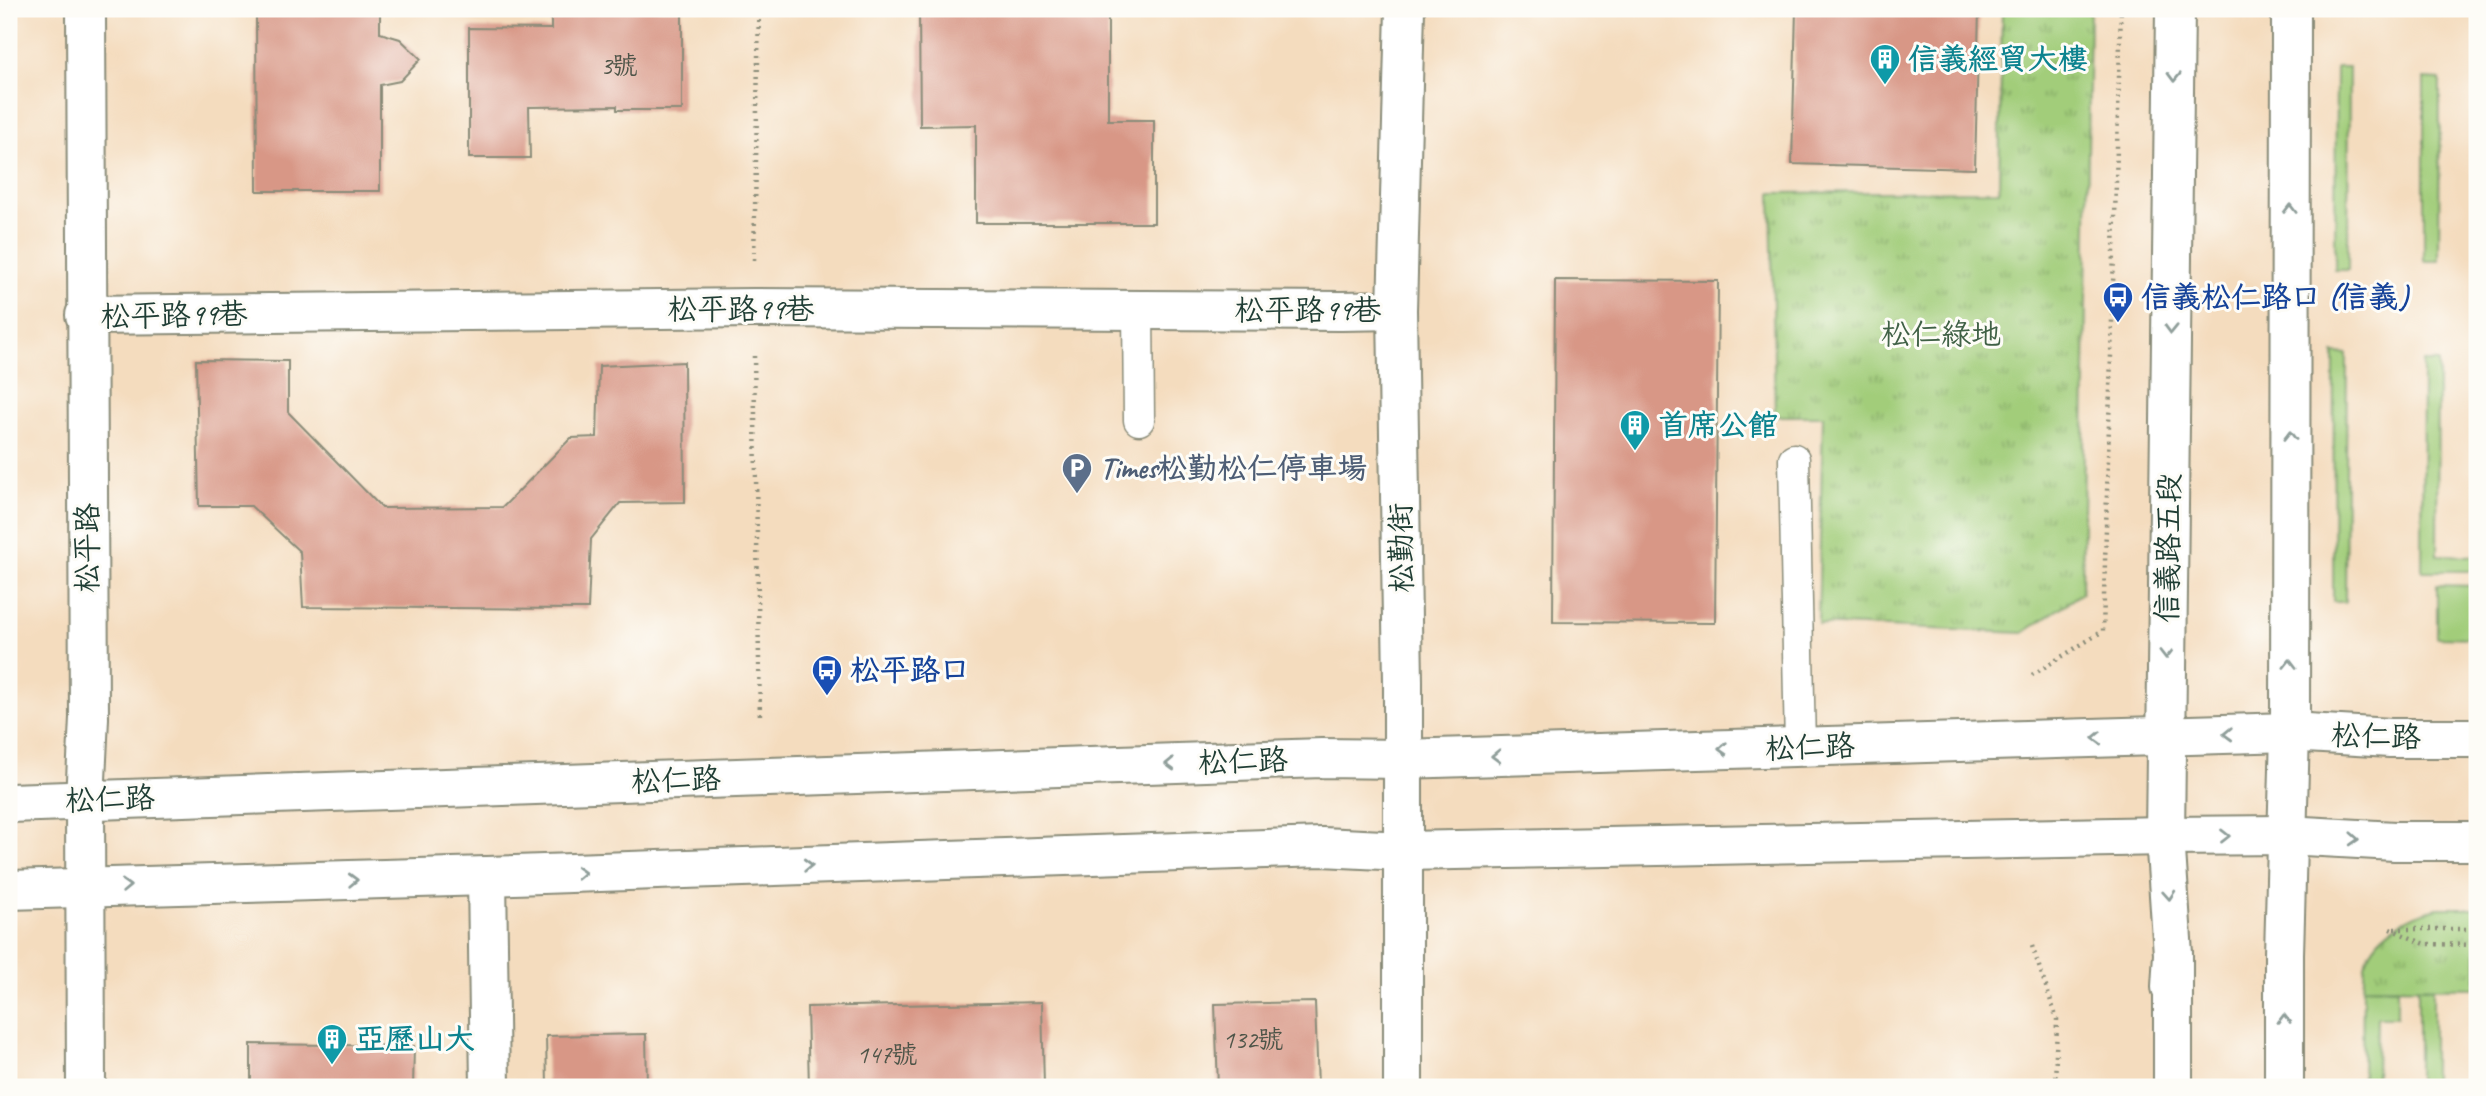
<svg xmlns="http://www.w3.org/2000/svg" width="2486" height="1096" font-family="Caveat,'LXGW WenKai TC',sans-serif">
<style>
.grass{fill:#a2cd7a;stroke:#608557;stroke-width:2}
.park{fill:url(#park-tufts);stroke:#608557;stroke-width:2}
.building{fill:#d89786}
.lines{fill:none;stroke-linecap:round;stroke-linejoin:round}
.lane-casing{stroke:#8a8c79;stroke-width:33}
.street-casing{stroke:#8a8c79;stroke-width:42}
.secondary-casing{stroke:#8a8c79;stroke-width:42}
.highway-casing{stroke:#8a8c79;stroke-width:42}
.path{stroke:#8a8c79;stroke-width:4.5;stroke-dasharray:2 5;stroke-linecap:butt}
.lane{stroke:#fff;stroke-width:30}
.street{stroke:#fff;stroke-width:38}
.secondary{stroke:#fff;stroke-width:38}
.highway{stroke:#fff;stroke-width:38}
.oneway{stroke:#8f9e9a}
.labels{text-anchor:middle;stroke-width:6;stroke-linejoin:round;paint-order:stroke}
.number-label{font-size:26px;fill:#4d5448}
.culture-label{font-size:30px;font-weight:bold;fill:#0d838f;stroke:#fdfcf7;text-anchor:start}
.transit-label{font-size:30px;font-weight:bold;fill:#164399;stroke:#fdfcf7;text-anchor:start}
.street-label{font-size:30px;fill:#1f3d34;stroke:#fdfcf7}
.park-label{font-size:30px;fill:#406146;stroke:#fdfcf7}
.service-label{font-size:30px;font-weight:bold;fill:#4e5e75;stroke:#fdfcf7;text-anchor:start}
</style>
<defs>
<pattern id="park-tufts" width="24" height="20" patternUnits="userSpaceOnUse" patternTransform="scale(1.75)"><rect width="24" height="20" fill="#a2cd7a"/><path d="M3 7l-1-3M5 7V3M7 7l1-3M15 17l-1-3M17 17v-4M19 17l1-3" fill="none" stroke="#83a865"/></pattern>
</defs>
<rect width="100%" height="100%" fill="#fdfcf7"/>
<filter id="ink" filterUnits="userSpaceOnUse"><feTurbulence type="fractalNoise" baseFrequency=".0143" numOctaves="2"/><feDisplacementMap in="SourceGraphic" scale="14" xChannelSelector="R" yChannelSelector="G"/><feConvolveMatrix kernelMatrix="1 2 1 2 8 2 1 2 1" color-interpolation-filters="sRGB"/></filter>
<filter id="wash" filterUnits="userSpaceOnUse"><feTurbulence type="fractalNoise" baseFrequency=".00686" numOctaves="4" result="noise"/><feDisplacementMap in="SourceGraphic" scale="28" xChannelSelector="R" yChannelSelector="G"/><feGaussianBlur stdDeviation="1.57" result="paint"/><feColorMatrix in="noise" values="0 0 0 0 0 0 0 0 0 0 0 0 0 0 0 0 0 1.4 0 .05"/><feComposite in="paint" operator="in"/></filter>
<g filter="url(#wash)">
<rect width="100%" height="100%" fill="#f4dcbe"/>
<g class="grass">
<polygon points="2336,67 2349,67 2348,270 2335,270"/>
<polygon points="2424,79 2440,80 2439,261 2424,261"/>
<polygon points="2334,353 2347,354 2345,602 2333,602"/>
<polygon points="2423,362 2438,362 2437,555 2477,556 2477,571 2422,571"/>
<polygon points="2437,585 2477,586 2477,638 2437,637"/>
<polygon points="2363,987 2397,988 2397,1017 2377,1017 2376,1081 2396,1082 2396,1087 2362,1087"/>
<rect x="2418" y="988" width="15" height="99"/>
</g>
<g class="park">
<polygon points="2002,9 2090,9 2082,593 2023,633 1818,624 1823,416 1775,416 1771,193 1999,191"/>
<path d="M2438 908H2477V988L2363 987C2364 980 2364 972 2365 965 2374 934 2409 914 2438 908Z"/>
</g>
<g id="blocks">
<g class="building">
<polygon points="256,9 380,9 380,33 400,39 421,59 400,81 380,85 380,191 257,191"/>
<polygon points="551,9 682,9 682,110 617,110 617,106 529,107 530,158 469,158 469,28 551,29"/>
<polygon points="919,9 1108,9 1108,120 1154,120 1154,223 976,223 976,125 920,126"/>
<polygon points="1796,9 1979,9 1975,169 1792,164"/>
<polygon points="1555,280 1718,281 1715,623 1553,622"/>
<polygon points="196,360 288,361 288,412 382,508 503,507 571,438 597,437 599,366 684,362 685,502 620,503 591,539 588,609 303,607 300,552 251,506 199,506"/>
<polygon points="1042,1002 1044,1087 809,1087 807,1007"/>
<polygon points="1315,1002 1318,1087 1218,1087 1215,1004"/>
<polygon points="646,1034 647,1087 547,1087 546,1036"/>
<polygon points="251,1044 414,1046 413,1087 251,1087"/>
</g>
</g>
</g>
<g filter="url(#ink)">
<use href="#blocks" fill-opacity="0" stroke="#8a8c79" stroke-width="2"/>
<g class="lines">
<g class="lane-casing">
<g id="lane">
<polyline points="1138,310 1139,420"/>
<polyline points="1794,459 1800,747"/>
</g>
</g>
<g class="street-casing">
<g id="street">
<polyline points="86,9 89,718 85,800 86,1087"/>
<polyline points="85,315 753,308 1341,311 1397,310"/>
<polyline points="487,876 490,1087"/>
<polyline points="1403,1087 1403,681 1397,310 1405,9"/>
</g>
</g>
<g class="secondary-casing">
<g id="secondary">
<polyline points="9,803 1322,758 1403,759 2290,732 2390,738 2477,738"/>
<polyline points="9,890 487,876 1322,847 1403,851 2165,836 2286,835 2395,841 2477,841"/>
<polyline points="2171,987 2173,954 2165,836 2175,9"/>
<polyline points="2284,1087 2284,954 2290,732 2291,9"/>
</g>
</g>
<g class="highway-casing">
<polyline id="highway" points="2173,1087 2173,954"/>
</g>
<g class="path">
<polyline points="754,260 759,9"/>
<polyline points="754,356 760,720"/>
<polyline points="2032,675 2103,631 2121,9"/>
<polyline points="2390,929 2425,944 2477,945"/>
<polyline points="2394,929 2477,929"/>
<polyline points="2032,946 2057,1019 2055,1087"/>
</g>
<use href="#lane" class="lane"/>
<use href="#street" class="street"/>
<use href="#secondary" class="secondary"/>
<use href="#highway" class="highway"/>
</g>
<defs><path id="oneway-chevron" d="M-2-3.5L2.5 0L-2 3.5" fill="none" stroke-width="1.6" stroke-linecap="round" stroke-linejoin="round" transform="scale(1.75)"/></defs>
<g class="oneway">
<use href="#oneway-chevron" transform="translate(2174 77) rotate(91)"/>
<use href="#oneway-chevron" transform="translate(2290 209) rotate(-90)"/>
<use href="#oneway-chevron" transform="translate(2171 329) rotate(91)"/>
<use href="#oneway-chevron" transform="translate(2290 436) rotate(-90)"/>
<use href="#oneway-chevron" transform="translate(2166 654) rotate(90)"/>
<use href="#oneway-chevron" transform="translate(2290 664) rotate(-90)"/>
<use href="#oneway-chevron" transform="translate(2228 734) rotate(178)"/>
<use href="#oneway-chevron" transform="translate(2097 738) rotate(178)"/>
<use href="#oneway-chevron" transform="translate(1723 749) rotate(178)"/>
<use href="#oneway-chevron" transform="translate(1496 756) rotate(178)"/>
<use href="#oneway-chevron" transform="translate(1170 764) rotate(178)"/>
<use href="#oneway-chevron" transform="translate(2225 836)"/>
<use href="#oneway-chevron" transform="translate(2354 839) rotate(3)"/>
<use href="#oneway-chevron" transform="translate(808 865) rotate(-2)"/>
<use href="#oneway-chevron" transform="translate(581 873) rotate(-2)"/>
<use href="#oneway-chevron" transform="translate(353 880) rotate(-2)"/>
<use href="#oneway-chevron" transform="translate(126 886) rotate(-2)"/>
<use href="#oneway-chevron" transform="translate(2169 895) rotate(86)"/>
<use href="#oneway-chevron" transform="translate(2284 1019) rotate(-90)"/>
</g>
</g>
<defs>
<g id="building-pin" transform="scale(1.575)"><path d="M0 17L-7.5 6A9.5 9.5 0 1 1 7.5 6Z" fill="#0f9aa8" stroke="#fdfcf7"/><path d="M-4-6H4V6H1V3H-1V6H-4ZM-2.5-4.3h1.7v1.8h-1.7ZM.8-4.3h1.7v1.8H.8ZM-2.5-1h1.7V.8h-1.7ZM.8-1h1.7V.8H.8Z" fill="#fff"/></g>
<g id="bus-pin" transform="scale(1.575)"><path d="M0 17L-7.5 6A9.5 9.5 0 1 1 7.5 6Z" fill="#1a4fb4" stroke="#fdfcf7"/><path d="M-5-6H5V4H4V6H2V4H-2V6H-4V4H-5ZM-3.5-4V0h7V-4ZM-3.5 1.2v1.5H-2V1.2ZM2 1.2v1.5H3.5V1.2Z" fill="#fff"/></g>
<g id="parking-pin" transform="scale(1.575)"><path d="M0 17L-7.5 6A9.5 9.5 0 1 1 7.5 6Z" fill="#5c6f8a" stroke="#fdfcf7"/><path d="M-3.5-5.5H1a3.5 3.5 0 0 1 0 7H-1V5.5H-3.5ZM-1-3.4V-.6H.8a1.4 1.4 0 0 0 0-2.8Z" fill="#fff"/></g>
</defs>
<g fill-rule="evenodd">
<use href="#building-pin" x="1885" y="59"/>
<use href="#bus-pin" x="2118" y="297"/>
<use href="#building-pin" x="1635" y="425"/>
<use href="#parking-pin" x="1077" y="468"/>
<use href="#bus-pin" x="827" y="670"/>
<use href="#building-pin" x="332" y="1039"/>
</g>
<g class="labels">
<g class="number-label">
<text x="619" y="74">3號</text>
<text x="1253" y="1048">132號</text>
<text x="887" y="1063">147號</text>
</g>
<g class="culture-label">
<text x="1908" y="69">信義經貿大樓</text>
<text x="1658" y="435">首席公館</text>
<text x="355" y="1049">亞歷山大</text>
</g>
<g class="transit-label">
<text x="2141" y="307">信義松仁路口 (信義)</text>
<text x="850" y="680">松平路口</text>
</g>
<g class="street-label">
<text x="741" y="319">松平路99巷</text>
<text x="1308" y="320">松平路99巷</text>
<text transform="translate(174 315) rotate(-1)" y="10">松平路99巷</text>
<text transform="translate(87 548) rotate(-90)" y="10">松平路</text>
<text transform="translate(1401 548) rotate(-91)" y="10">松勤街</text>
<text transform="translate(2168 548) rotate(-89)" y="10">信義路五段</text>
<text transform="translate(2376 736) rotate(2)" y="10">松仁路</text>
<text transform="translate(1810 747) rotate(-2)" y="10">松仁路</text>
<text transform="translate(1243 761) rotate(-2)" y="10">松仁路</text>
<text transform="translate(676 780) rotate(-2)" y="10">松仁路</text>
<text transform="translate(110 799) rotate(-2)" y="10">松仁路</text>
</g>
<g class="park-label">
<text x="1941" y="344">松仁綠地</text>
</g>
<g class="service-label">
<text x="1100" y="478">Times松勤松仁停車場</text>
</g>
</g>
<rect width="2486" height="1096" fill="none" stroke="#fdfcf7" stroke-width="35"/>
</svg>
